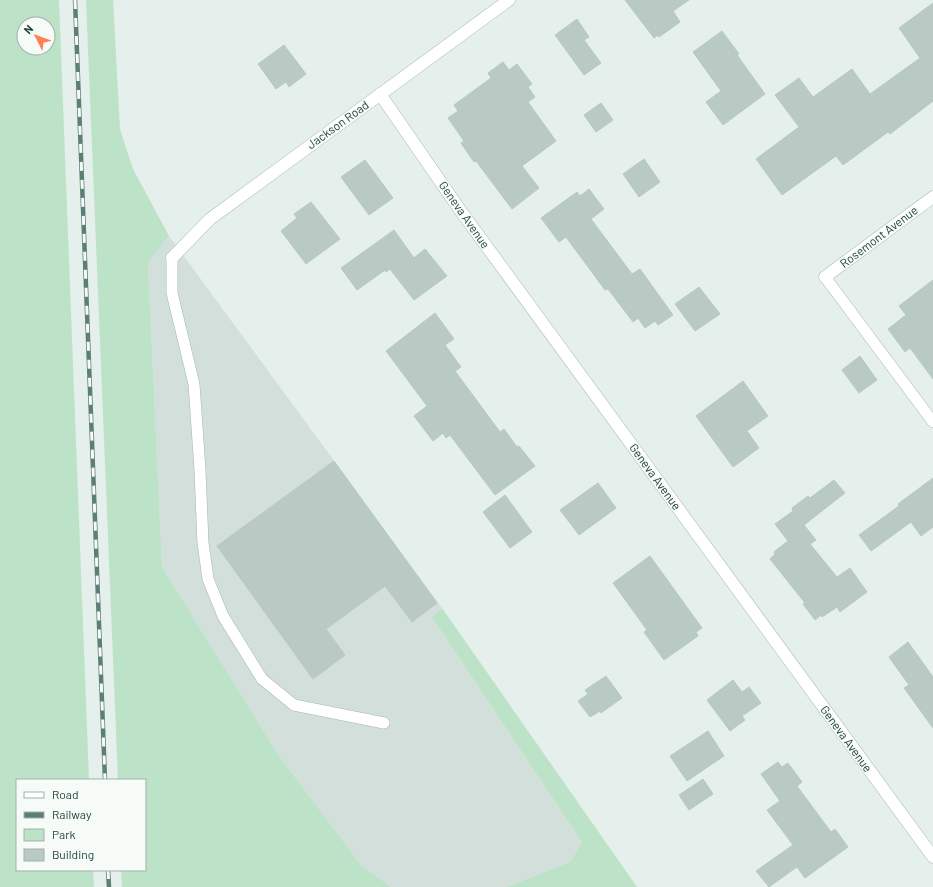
<svg xmlns="http://www.w3.org/2000/svg" width="933" height="887" font-family="Barlow,sans-serif">
<style>
.built{fill:#d2dfda}
.green{fill:#bce2c7;fill-rule:evenodd}
.building{fill:#b9cac4;stroke:#b6cac2}
.lines{fill:none;stroke-linecap:round;stroke-linejoin:round}
.lane-casing{stroke:#a6b8b3;stroke-width:12}
.street-casing{stroke:#a6b8b3;stroke-width:13}
.lane{stroke:#fff;stroke-width:11}
.street{stroke:#fff;stroke-width:12}
.rail-casing{stroke:#5c7e76;stroke-width:4.5}
.rail{stroke:#f6fbf8;stroke-width:3;stroke-dasharray:9;stroke-linecap:butt}
.labels{text-anchor:middle;stroke-width:3;stroke-linejoin:round;paint-order:stroke}
.street-label{font-size:12px;fill:#21433b;stroke:#f6fbf8}
</style>
<rect width="100%" height="100%" fill="#e5efeb"/>
<polygon class="built" points="169,236 442,608 432,617 582,842 570,862 506,887 391,887 361,865 279,756 162,567 148,263"/>
<g class="green">
<path d="M0 0H59L89 780H17V870H93L94 887H0ZM24 24H48V48H24Z"/>
<polygon points="86,0 113,0 120,129 133,169 169,236 148,263 162,567 279,756 361,865 391,887 122,887 121,870 145,870 145,780 118,780"/>
<polygon points="442,608 637,887 506,887 570,862 582,842 432,617"/>
</g>
<g class="building">
<polygon points="625,0 689,0 673,11 680,22 659,37 658,35 654,38"/>
<polygon points="933,3 933,101 890,134 888,132 843,165 836,156 782,195 756,159 799,127 775,95 799,78 813,97 852,69 870,94 920,58 899,28"/>
<polygon points="577,19 589,37 584,40 601,63 584,75 555,35"/>
<polygon points="722,31 739,54 737,55 765,94 723,125 706,102 721,91 693,52"/>
<polygon points="284,45 306,74 289,87 286,82 276,89 258,64"/>
<polygon points="503,62 509,70 517,64 532,84 528,87 535,97 528,102 556,141 522,166 539,188 512,209 476,161 474,162 461,143 464,141 448,118 458,111 454,105 491,78 488,73"/>
<polygon points="601,103 613,120 596,132 584,115"/>
<polygon points="644,159 660,182 639,197 623,174"/>
<polygon points="365,160 393,198 369,215 341,177"/>
<polygon points="589,189 604,209 591,219 632,274 640,269 673,315 658,325 655,321 645,328 638,318 633,322 608,289 605,290 566,237 559,242 541,218 577,192 580,196"/>
<polygon points="311,202 340,239 306,264 281,231 297,218 294,214"/>
<polygon points="394,230 414,258 425,249 447,276 414,300 390,269 386,272 385,270 357,290 341,268"/>
<polygon points="933,280 933,379 910,348 905,352 888,329 906,315 899,306"/>
<polygon points="699,287 720,314 695,331 675,304"/>
<polygon points="435,313 454,339 445,345 461,367 455,371 500,432 504,429 517,447 519,446 535,466 495,495 450,435 446,438 443,433 433,441 414,416 427,406 386,351"/>
<polygon points="860,356 877,380 859,393 842,370"/>
<polygon points="743,381 768,416 747,431 759,448 733,467 696,416"/>
<polygon points="334,461 437,603 412,622 385,586 326,629 345,655 313,679 217,546"/>
<polygon points="933,478 933,527 921,536 911,522 871,551 859,535 899,506 898,504"/>
<polygon points="834,480 845,493 804,525 816,540 810,544 837,577 850,568 867,592 840,612 837,607 822,617 821,615 815,620 803,604 805,603 770,559 775,554 774,552 788,541 775,524 793,511 792,508 808,496 810,498"/>
<polygon points="598,483 616,508 579,535 560,510"/>
<polygon points="505,495 532,532 510,548 483,512"/>
<polygon points="650,556 702,628 696,632 698,636 664,660 644,632 647,630 613,583"/>
<polygon points="908,642 933,677 933,728 904,688 909,685 889,657"/>
<polygon points="606,676 622,698 601,713 600,711 590,717 578,701 588,694 585,690"/>
<polygon points="733,680 742,692 749,687 761,703 742,716 745,720 730,731 707,700"/>
<polygon points="708,731 724,756 687,781 670,756"/>
<polygon points="778,762 782,767 788,763 802,782 797,786 831,832 835,829 848,847 805,878 797,867 769,887 756,871 793,845 767,810 780,801 761,774"/>
<polygon points="703,779 713,794 689,810 679,795"/>
</g>
<g class="lines">
<g class="lane-casing">
<g id="lane">
<polyline points="172,258 172,293 194,384 200,470 203,543 208,579 223,616 262,679 294,705 384,723"/>
<polyline points="825,277 933,422"/>
</g>
</g>
<g class="street-casing">
<g id="street">
<polyline points="380,94 460,210 933,857"/>
<polyline points="172,258 210,219 509,0"/>
<polyline points="825,277 933,197"/>
</g>
</g>
<use href="#lane" class="lane"/>
<use href="#street" class="street"/>
<g class="rail-casing">
<g id="rail">
<polyline points="75,0 105,780"/>
<polyline points="108,870 109,887"/>
</g>
</g>
<use href="#rail" class="rail"/>
</g>
<g class="labels">
<g class="street-label">
<text transform="translate(338 125) rotate(-36)" y="4">Jackson Road</text>
<text transform="translate(464 215) rotate(55)" y="4">Geneva Avenue</text>
<text transform="translate(879 237) rotate(-37)" y="4">Rosemont Avenue</text>
<text transform="translate(655 477) rotate(54)" y="4">Geneva Avenue</text>
<text transform="translate(846 739) rotate(54)" y="4">Geneva Avenue</text>
</g>
</g>
<rect x="16" y="779" width="130" height="92" fill="#f6fbf8" stroke="#a1b1ac"/>
<rect x="24" y="792" width="20" height="6" fill="#ffffff" stroke="#a1b1ac"/>
<text x="52" y="799" font-size="12" fill="#21433b">Road</text>
<rect x="24" y="812" width="20" height="6" fill="#5c7e76" stroke="#a1b1ac"/>
<text x="52" y="819" font-size="12" fill="#21433b">Railway</text>
<rect x="24" y="829" width="20" height="12" fill="#bce2c7" stroke="#a1b1ac"/>
<text x="52" y="839" font-size="12" fill="#21433b">Park</text>
<rect x="24" y="849" width="20" height="12" fill="#b9cac4" stroke="#a1b1ac"/>
<text x="52" y="859" font-size="12" fill="#21433b">Building</text>
<g transform="translate(36 36) rotate(312)"><circle r="19" fill="#f6fbf8" stroke="#a1b1ac"/>
<path d="M0-3L7 15L0 10L-7 15Z" fill="#ff8053"/>
<text y="-6" font-size="11" font-weight="bold" text-anchor="middle" fill="#21433b">N</text>
</g>
</svg>
